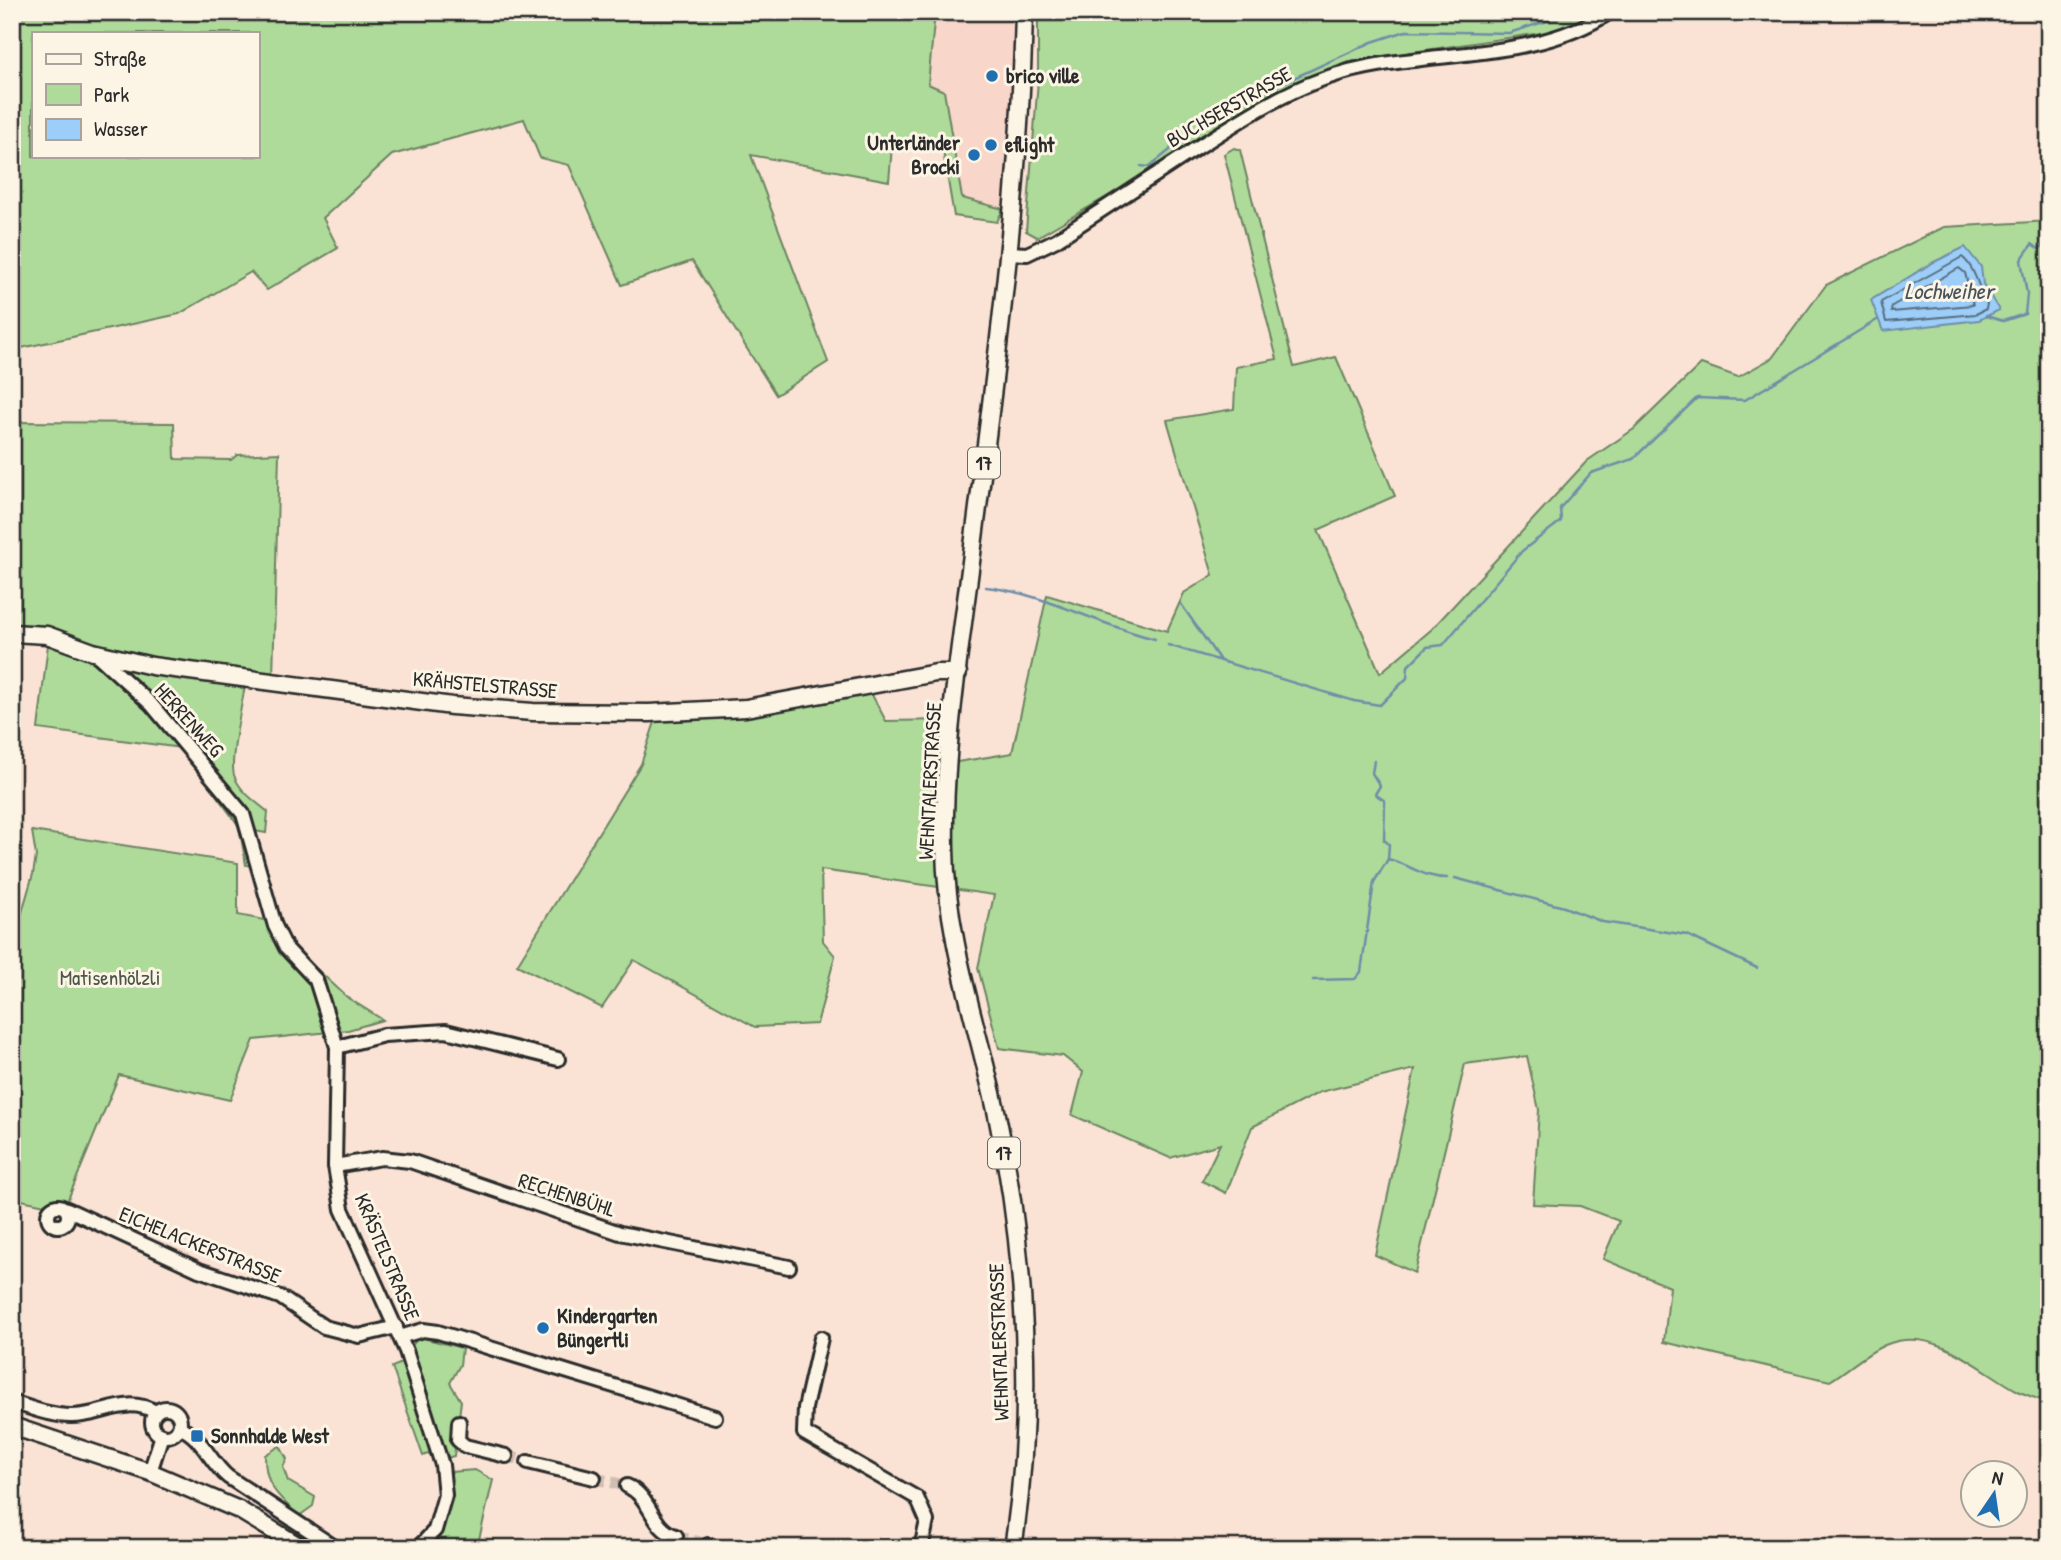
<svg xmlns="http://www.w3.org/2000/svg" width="2061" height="1560" font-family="'Patrick Hand',sans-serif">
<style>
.built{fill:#f8d6ca}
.green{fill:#aedb9a;stroke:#6c8362;stroke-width:2;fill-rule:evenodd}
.water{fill:#9ccef9;stroke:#6f8da7;stroke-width:2}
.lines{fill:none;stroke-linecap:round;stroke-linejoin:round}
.shore{stroke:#586c7d;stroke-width:2}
.stream{stroke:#6f8da7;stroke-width:2.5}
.minor-tunnel{stroke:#d1beb3;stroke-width:12;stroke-dasharray:12 6;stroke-linecap:butt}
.minor-casing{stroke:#2b2b2b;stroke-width:18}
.major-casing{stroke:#2b2b2b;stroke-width:21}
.minor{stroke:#fcf5e5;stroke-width:12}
.major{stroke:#fcf5e5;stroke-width:16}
.poi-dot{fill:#1f6fb2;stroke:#fcf5e5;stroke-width:2.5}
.labels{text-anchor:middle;stroke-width:6;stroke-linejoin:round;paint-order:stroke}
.shield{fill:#fcf5e5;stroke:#6a6863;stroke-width:2}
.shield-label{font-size:19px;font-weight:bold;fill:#2b2b2b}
.poi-label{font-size:21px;font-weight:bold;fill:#2b2b2b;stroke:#fcf5e5;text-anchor:start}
.street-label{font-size:21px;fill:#2b2b2b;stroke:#fcf5e5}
.park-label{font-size:21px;fill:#4c5747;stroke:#fcf5e5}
.water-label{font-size:23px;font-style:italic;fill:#47545e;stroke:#fcf5e5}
</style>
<rect width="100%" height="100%" fill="#fae3d5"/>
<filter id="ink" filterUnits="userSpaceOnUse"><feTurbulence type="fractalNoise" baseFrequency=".0143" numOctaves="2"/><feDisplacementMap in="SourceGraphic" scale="14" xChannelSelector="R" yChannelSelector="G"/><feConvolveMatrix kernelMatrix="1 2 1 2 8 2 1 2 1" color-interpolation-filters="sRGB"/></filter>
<g filter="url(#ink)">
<polygon class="built" points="935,12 1017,12 1003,209 962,198 944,91 928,85"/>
<g class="green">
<path d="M12 12H935L928 84 944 91 962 198 1003 209 997 222 954 216 942 145 892 147 889 181 751 155 828 362 776 395 692 261 622 285 569 165 540 158 524 119 392 155 323 218 338 248 267 290 251 272 179 314 12 350ZM33 33H257V156H33Z"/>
<polygon points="1038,12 1595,12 1575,28 1345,62 1272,93 1141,177 1037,237 1026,231 1038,80"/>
<path d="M1234 148 1240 150 1294 367 1336 357 1395 496 1318 530 1380 673 1432 629 1587 461 1634 429 1701 364 1738 377 1772 358 1826 285 1944 227 2049 221V1403C2039 1399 2028 1396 2018 1391 1979 1370 1934 1324 1885 1345 1866 1353 1848 1370 1830 1381L1664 1342 1670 1287 1603 1259 1619 1221 1580 1206 1533 1204 1539 1110 1527 1056 1465 1064 1415 1273 1375 1255 1415 1069 1320 1092 1252 1127 1226 1193 1202 1181 1220 1144 1170 1158 1072 1115 1083 1072 1063 1056 999 1048 978 968 994 895 821 870 823 941 835 956 817 1024 755 1027 634 960 602 1008 517 965 641 764 655 722 871 693 886 721 946 720 945 764 1012 753 1047 595 1167 631 1184 593 1213 575 1167 420 1234 409 1236 367 1277 359 1224 154Z"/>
<path d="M12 422 174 423 175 459 231 460 237 455 279 453 273 678 247 675C244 695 229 759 234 775 239 791 256 802 268 812L266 833 249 830 256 867 246 865 239 826 181 748 38 729 50 627 12 626Z"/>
<polygon points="32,831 238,863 238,915 264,920 348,998 383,1020 348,1030 254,1040 230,1100 119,1075 64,1209 12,1198 12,947 33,874 36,856"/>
<polygon points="419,1337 462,1348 460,1365 450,1383 461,1401 454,1456 447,1458 409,1349"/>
<polygon points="404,1362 433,1452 423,1456 392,1367"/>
<path d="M280 1446 287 1459 283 1467 288 1481 315 1497 313 1506 299 1516C278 1496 264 1485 265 1455Z"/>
<path d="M475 1470 493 1480 477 1548H428C445 1526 451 1499 450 1472Z"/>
</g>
<polygon class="water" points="1965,247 1981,267 1983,284 1999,310 1979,320 1883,331 1871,300 1934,262"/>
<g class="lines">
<g class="shore">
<path d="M1962 257C1976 268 1978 289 1987 304L1986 309 1976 314 1886 322 1881 302Z"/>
<polygon points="1959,268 1965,273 1973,305 1891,312 1892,306"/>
</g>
<g class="stream">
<polyline points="779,14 780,12"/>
<polyline points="1231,107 1372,42 1406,31 1509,33 1550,20"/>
<polyline points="1141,166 1149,167 1170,150 1175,139 1189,135 1216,114"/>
<polyline points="1986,316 2003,321 2025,314 2027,294 2021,260 2032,244 2039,249 2049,241"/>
<path d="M986 587C1044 593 1098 625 1155 639"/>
<polyline points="1181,604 1219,659"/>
<polyline points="1168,645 1354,701 1380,705 1407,678 1408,666 1427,647 1443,645 1522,551 1561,521 1560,508 1591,473 1633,459 1697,398 1745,400 1877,320"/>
<path d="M1388 859C1411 865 1423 878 1447 878"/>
<polyline points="1455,878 1564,907 1603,922 1687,935 1757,968"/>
<polyline points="1313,980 1355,979 1361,972 1374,882 1388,859 1389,844 1384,840 1385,801 1375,794 1380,786 1372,773 1374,761"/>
</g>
<g class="minor-tunnel">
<polyline points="506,1456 528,1462"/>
<polyline points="594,1478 627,1486"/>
<polyline points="676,1536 708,1545"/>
</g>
<g class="minor-casing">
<g id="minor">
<path d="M1009 253 1027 254 1056 240C1100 211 1145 182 1189 153 1232 126 1275 96 1323 79 1414 46 1527 67 1610 12"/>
<polyline points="95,653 151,704 243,814 275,926 286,948 316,980 337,1047 335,1166 342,1209 406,1351 442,1465 445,1495 435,1530 418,1548"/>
<polyline points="337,1047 384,1035 446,1031 558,1059"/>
<polyline points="335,1166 382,1158 410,1161 620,1233 789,1267"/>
<circle cx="58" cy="1216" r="10"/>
<polyline points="67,1209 199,1270 280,1297 324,1327 359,1336 396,1327"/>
<polyline points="400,1337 423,1330 438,1332 715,1417"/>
<polyline points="821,1338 805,1408 804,1433 917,1498 927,1521 921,1548"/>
<path d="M12 1402C31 1408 51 1416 71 1416 105 1416 124 1395 156 1412"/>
<circle cx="166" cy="1422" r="14"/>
<polyline points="459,1422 458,1440 465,1446 506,1456"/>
<path d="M179 1427C203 1437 208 1460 228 1477L336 1548"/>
<polyline points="528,1462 594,1478"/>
<polyline points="150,1472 162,1435"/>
<path d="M627 1486C652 1497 650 1528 676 1536"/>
<polyline points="708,1545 714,1548"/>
</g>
</g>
<g class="major-casing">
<g id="major">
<polyline points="12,633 47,635 93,652 152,666 452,706 533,712 649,713 746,708 936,673 958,673"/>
<polyline points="12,1426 150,1472 239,1510 302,1548"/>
<path d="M1013 1548C1035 1407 1026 1254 997 1115 978 1026 946 939 945 848 943 750 960 651 972 554 995 374 1020 194 1024 12"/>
</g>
</g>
<use href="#minor" class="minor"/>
<use href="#major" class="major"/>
</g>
</g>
<g class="poi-dot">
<circle cx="992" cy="76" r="7"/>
<circle cx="991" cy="145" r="7"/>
<circle cx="974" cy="155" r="7"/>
<circle cx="543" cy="1328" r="7"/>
<rect x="190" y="1429" width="14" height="14" rx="3.5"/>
</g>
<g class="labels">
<g class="shield">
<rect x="968" y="447.5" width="32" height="31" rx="5"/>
<rect x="988" y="1137.5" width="32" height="31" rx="5"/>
</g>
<g class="shield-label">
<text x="984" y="470">17</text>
<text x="1004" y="1160">17</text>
</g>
<g class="poi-label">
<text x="1006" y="83">brico ville</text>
<text x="960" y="150" text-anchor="end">Unterländer<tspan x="960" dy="24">Brocki</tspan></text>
<text x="1005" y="152">eflight</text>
<text x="557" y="1323">Kindergarten<tspan x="557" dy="24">Büngertli</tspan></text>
<text x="211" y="1443">Sonnhalde West</text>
</g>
<g class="street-label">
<text transform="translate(1229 107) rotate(-30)" y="7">BUCHSERSTRASSE</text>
<text transform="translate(485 685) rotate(5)" y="7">KRÄHSTELSTRASSE</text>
<text transform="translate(189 720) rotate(48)" y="7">HERRENWEG</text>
<text transform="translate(930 781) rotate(-87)" y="7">WEHNTALERSTRASSE</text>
<text transform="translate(567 1195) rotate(18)" y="7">RECHENBÜHL</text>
<text transform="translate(200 1245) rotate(22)" y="7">EICHELACKERSTRASSE</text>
<text transform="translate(387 1257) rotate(67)" y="7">KRÄSTELSTRASSE</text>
<text transform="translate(999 1342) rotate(-92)" y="7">WEHNTALERSTRASSE</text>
</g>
<g class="park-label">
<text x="110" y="985">Matisenhölzli</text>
</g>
<g class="water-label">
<text x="1949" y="299">Lochweiher</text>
</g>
</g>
<rect width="2061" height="1560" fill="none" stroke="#fcf5e5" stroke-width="42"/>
<rect x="21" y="21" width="2019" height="1518" fill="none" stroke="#2b2b2b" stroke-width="2.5" filter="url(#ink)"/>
<rect x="32" y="32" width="228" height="126" fill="#fcf5e5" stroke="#a8a49b" stroke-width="2"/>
<rect x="46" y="54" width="35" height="10" fill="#fcf5e5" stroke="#a8a49b" stroke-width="2"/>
<text x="94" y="66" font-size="21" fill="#2b2b2b">Straße</text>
<rect x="46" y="84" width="35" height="21" fill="#aedb9a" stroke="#a8a49b" stroke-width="2"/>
<text x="94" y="102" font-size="21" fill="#2b2b2b">Park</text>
<rect x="46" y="119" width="35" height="21" fill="#9ccef9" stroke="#a8a49b" stroke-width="2"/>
<text x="94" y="136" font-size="21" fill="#2b2b2b">Wasser</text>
<g transform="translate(1994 1494) rotate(13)"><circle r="33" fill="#fcf5e5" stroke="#a8a49b" stroke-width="2"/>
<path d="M0-5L12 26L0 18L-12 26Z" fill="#1f6fb2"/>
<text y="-10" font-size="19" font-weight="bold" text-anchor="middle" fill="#2b2b2b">N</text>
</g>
</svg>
